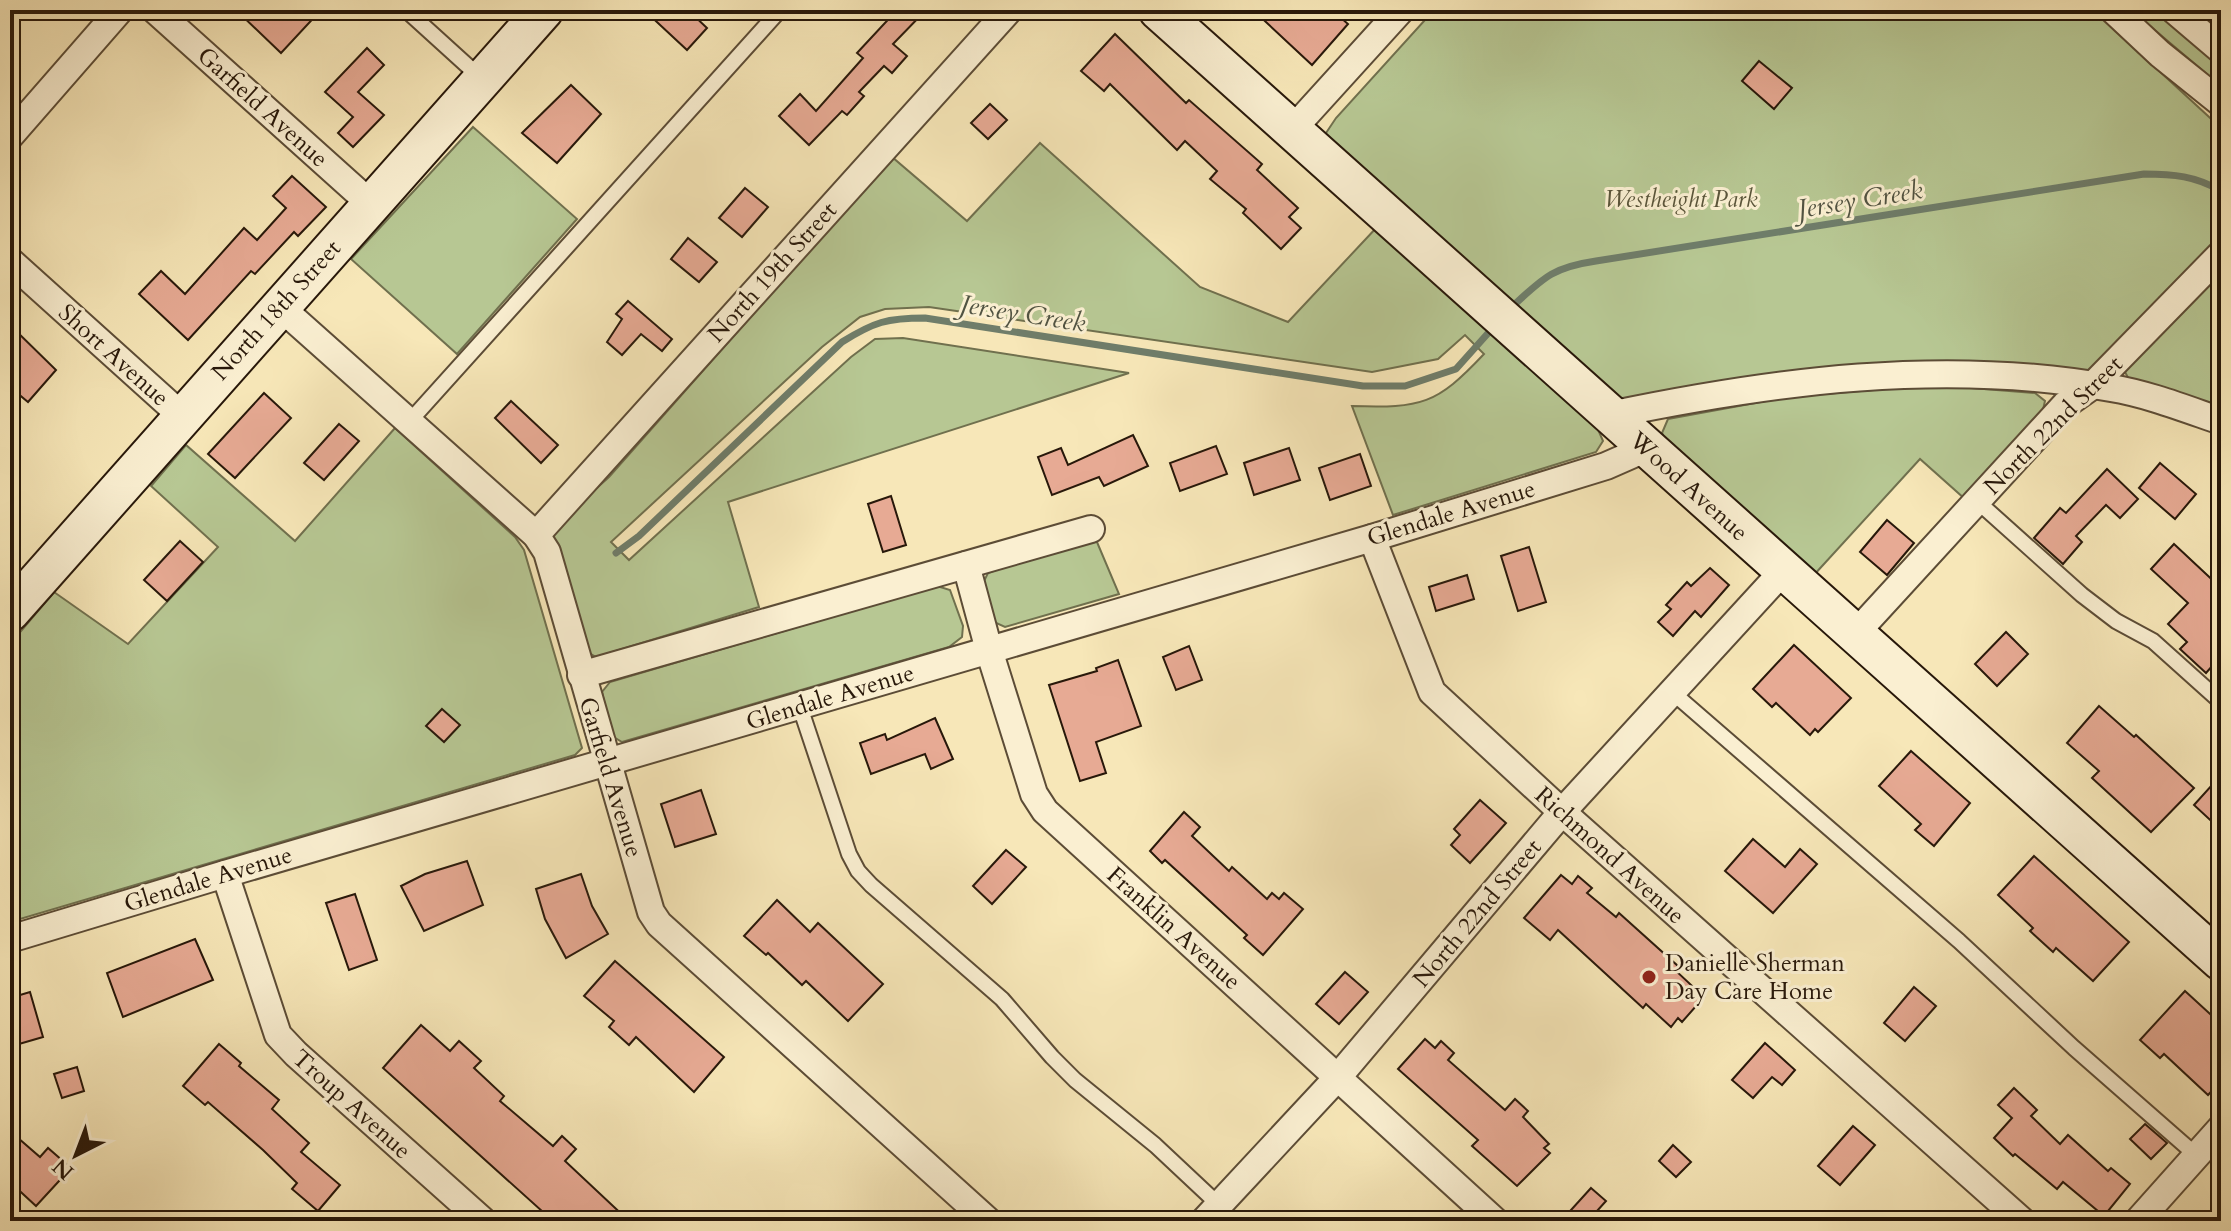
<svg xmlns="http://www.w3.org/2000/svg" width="2231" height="1231" font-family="Cardo,serif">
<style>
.green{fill:#b7c793;stroke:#70704e;stroke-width:2}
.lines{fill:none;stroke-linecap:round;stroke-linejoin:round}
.stream{stroke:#6f7d6a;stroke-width:7}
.building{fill:#e7aa94;stroke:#28180a;stroke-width:2}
.lane-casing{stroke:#5c4c36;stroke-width:18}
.street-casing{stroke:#5c4c36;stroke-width:30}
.secondary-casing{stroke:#28180a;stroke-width:42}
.lane{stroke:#faefd1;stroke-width:14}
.street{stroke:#faefd1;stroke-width:26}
.secondary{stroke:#faefd1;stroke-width:38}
.poi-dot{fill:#8f2418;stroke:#faefd1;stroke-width:3}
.labels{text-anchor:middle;stroke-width:6;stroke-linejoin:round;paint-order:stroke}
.street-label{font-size:24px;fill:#28180a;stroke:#faefd1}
.park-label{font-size:24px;font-style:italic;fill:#5a553a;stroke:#faefd1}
.poi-label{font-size:24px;fill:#28180a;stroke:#faefd1;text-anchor:start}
.water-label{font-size:26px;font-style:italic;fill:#515342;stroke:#faefd1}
</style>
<rect width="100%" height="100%" fill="#f7e7b8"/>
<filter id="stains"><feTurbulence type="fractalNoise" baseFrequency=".0025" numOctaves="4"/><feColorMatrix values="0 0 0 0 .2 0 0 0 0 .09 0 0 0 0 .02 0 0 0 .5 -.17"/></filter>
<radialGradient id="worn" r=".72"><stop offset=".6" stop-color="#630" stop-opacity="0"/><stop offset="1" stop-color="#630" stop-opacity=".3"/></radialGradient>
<g class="green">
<polygon points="1434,10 2093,10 2221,128 2221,242 2085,375 1620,401 1324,136 1336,118"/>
<polygon points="2131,10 2160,10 2202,49 2221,63 2221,86"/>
<polygon points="473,127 577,219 457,354 351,259"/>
<path d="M1040 143 1200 287 1288 322 1378 226 1597 427 1603 441 1596 452 1393 515 1352 406C1422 408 1436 405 1484 354L1465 335 1438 359 1372 372 929 307 885 309 860 317 822 347 611 542 629 560 851 357 875 339 903 338 1129 373 728 502 759 607 596 657 586 651 552 541 559 522 609 477 892 157 967 221Z"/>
<polygon points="2221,268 2221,412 2131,383 2125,372 2133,357"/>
<polygon points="1934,385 2035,393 2045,401 2042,414 1965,499 1920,459 1813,576 1668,446 1662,433 1668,419 1788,397"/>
<polygon points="395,428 515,537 524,550 582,748 575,755 10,922 10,644 54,592 128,644 218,547 151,486 186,445 295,541"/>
<polygon points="1094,535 1119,594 1005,627 994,622 982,585 988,573"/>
<polygon points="937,586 950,590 963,626 962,637 949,647 622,742 612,736 602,692 610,682"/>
</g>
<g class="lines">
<g class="stream">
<path d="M1515 304C1545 276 1555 267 1596 261L2144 174C2173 174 2196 176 2221 191"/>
<path d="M616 553 639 536 842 342C874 322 887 318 925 318L1363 386H1405L1456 369 1490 331"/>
</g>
</g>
<g class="building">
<polygon points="236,10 321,10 281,53"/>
<polygon points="644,10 688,10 707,28 687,50"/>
<polygon points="897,10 926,10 893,44 907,56 892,73 884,66 859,92 864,96 847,115 842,111 809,145 779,116 800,94 816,111 863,58 857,53"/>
<polygon points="1253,10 1332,10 1348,24 1312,65"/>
<polygon points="1115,34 1186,103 1189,100 1262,164 1257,170 1298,208 1289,217 1301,228 1281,249 1243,213 1246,209 1210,179 1217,171 1185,141 1177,150 1110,84 1104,91 1081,71"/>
<polygon points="367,48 384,65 358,92 384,115 353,147 338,133 353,117 325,92"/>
<polygon points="1759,61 1792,88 1774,109 1742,81"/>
<polygon points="571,85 601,114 557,163 522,133"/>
<polygon points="990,104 1007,120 988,139 971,123"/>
<polygon points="292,176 326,207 298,236 294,232 255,274 251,271 188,340 139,294 161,271 185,294 244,228 257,240 286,208 273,196"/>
<polygon points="745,188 768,207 742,237 719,218"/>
<polygon points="688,238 717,262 699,282 671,259"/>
<polygon points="628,301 672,339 662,351 641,334 622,355 607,342 622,319 616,314"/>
<polygon points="10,325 56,370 28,402 10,387"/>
<polygon points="264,393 291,418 235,478 208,454"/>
<polygon points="511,401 558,445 541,463 495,418"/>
<polygon points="339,424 359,441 324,480 304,463"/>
<polygon points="1133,435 1148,466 1104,486 1099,477 1052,495 1038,457 1061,448 1068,465"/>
<polygon points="1216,446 1227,474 1180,491 1170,463"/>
<polygon points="1289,448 1300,480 1254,495 1244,463"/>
<polygon points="1360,454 1371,486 1330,500 1319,468"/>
<polygon points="2160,463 2196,494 2175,519 2139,488"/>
<polygon points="2107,469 2138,499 2120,518 2106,505 2076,536 2082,542 2063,564 2034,538 2060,508 2066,513"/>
<polygon points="891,496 906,545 883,552 868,504"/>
<polygon points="1887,520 1914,543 1887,575 1860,552"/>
<polygon points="180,541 203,562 167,601 144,580"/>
<polygon points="2174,544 2221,588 2221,656 2206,673 2180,649 2187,642 2168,624 2188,603 2151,569"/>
<polygon points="1529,547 1546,602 1518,611 1501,556"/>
<polygon points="1710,568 1729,585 1701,617 1695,611 1673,636 1658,622 1671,609 1666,605 1687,582 1691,586"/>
<polygon points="1467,575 1474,599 1436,611 1429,587"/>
<polygon points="2006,632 2028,654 1997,686 1975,664"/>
<polygon points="1794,645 1851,698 1818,732 1815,729 1810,735 1776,703 1772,707 1753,689"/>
<polygon points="1189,646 1202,680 1176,690 1163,657"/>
<polygon points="1118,660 1141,726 1096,742 1106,773 1080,781 1049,685 1097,671 1096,668"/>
<polygon points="2099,706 2134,737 2136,735 2194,788 2151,832 2092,778 2099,771 2067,743"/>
<polygon points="442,709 460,725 444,742 426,726"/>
<polygon points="935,718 953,759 931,769 925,754 871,774 860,743 885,734 887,740"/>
<polygon points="1911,751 1970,803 1934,846 1915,830 1921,824 1879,786"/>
<polygon points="2221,775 2221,830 2194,805"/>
<polygon points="701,790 716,834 675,847 661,804"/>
<polygon points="1480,800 1506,823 1470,863 1451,845 1460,835 1454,829"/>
<polygon points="1184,812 1200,827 1192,836 1229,871 1232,867 1267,899 1272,893 1279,899 1284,893 1303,909 1263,955 1244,938 1247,935 1165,860 1162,863 1150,851"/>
<polygon points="1753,839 1785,867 1800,849 1817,864 1773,913 1725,871"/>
<polygon points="1006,850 1026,867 992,904 973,886"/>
<polygon points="2034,856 2129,942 2093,981 2056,948 2053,952 2030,931 2033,928 1998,895"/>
<polygon points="467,861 483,905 424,931 401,886 425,874"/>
<polygon points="581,874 592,906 608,934 566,958 545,919 536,889"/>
<polygon points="1561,875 1572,884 1578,876 1592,888 1587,893 1616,917 1619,913 1679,967 1676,971 1704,997 1682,1022 1678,1018 1671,1027 1646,1004 1643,1008 1558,930 1550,940 1524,918"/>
<polygon points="355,894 377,960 349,970 326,903"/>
<polygon points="777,900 810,932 818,923 883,984 848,1021 806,981 802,985 768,953 766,955 744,936"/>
<polygon points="195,939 213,980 123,1017 107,973"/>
<polygon points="615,961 724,1057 694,1092 636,1037 629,1045 609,1027 614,1021 584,996"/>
<polygon points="1345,972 1368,992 1339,1024 1316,1004"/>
<polygon points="1914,987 1936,1006 1905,1041 1884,1023"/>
<polygon points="2185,991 2221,1024 2221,1081 2208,1095 2164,1054 2160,1058 2140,1040"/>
<polygon points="30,992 43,1037 19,1044 10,1016 10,998"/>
<polygon points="421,1025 450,1051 459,1041 481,1061 474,1068 504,1096 500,1101 553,1146 562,1136 576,1149 565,1161 629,1221 553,1221 383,1068"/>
<polygon points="1425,1039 1435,1048 1441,1041 1454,1053 1448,1060 1505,1110 1515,1099 1528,1111 1523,1117 1549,1144 1544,1148 1550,1153 1517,1186 1472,1146 1478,1140 1398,1069"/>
<polygon points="1765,1043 1795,1070 1782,1085 1772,1077 1753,1098 1732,1080"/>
<polygon points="219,1044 241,1063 239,1066 279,1100 272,1109 309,1143 301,1152 340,1185 318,1211 292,1189 297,1183 263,1150 208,1102 205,1105 183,1086"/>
<polygon points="77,1067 84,1091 62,1098 54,1074"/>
<polygon points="2014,1088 2037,1110 2031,1116 2060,1144 2068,1135 2108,1171 2111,1168 2130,1184 2104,1216 2063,1182 2057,1189 2015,1154 2013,1156 1994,1138 2012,1118 1998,1105"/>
<polygon points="2145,1124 2167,1143 2151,1159 2130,1139"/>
<polygon points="1853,1126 1875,1145 1840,1185 1818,1166"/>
<polygon points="10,1131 40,1157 48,1148 71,1168 36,1206 10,1182"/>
<polygon points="1673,1145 1691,1162 1676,1177 1659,1161"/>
<polygon points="1591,1188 1606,1201 1588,1221 1561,1221"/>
</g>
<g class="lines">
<g class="lane-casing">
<g id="lane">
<polyline points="406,10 482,79"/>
<polyline points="409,422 780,10"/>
<polyline points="1977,501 2082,595 2116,621 2153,641 2221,702"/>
<polyline points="1672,692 1959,941 2074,1048 2196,1155"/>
<polyline points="800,707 849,854 858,871 871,885 1002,999 1052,1057 1075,1080 1155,1145 1219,1205"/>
</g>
</g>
<g class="street-casing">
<g id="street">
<polyline points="155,10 372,205"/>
<polyline points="2113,10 2160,54 2221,103"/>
<polyline points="2174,10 2221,50"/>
<polyline points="1292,130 1401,10"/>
<polyline points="10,136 120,10"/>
<polyline points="10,261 182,416"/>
<polyline points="279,306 536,535 547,552 651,912 659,924 988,1221"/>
<path d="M1610 415C1773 381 1944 358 2111 388 2148 394 2186 409 2221 421"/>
<polyline points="536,535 1009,10"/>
<polyline points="1372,538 1432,692 1562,812 2022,1221"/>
<polyline points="966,565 989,650 1034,794 1045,811 1495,1221"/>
<polyline points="1855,634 2065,405 2092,386 2221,254"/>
<polyline points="581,675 1091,529"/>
<polyline points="225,874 278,1035 296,1054 483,1221"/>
<polyline points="10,939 225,874 1372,538 1606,466 1647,448"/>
<polyline points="1204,1221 1338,1077 1562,812 1784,570"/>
<polyline points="2138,1221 2221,1128"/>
</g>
</g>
<g class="secondary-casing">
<g id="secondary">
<polyline points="1158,10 2221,961"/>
<polyline points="10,612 544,10"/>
</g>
</g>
<use href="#lane" class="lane"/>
<use href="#street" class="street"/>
<use href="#secondary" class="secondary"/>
</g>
<circle class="poi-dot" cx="1649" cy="977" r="8"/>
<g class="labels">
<g class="street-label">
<text transform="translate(263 107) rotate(42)" y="8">Garfield Avenue</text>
<text transform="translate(772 272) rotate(-48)" y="8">North 19th Street</text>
<text transform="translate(276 310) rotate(-48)" y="8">North 18th Street</text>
<text transform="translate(114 355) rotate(42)" y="8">Short Avenue</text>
<text transform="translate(2053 425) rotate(-45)" y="8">North 22nd Street</text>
<text transform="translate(1689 486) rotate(42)" y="8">Wood Avenue</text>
<text transform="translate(1451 513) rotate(-17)" y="8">Glendale Avenue</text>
<text transform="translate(830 697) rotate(-17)" y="8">Glendale Avenue</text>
<text transform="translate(611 777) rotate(73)" y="8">Garfield Avenue</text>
<text transform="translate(1610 855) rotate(42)" y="8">Richmond Avenue</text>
<text transform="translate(208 879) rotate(-17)" y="8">Glendale Avenue</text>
<text transform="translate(1477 913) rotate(-50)" y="8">North 22nd Street</text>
<text transform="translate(1174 928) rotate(42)" y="8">Franklin Avenue</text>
<text transform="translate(352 1104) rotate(42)" y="8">Troup Avenue</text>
</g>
<g class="park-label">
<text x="1681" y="207">Westheight Park</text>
</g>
<g class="poi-label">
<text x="1665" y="971">Danielle Sherman<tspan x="1665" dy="28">Day Care Home</tspan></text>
</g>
<g class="water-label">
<text transform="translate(1860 199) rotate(-9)" y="9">Jersey Creek</text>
<text transform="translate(1023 313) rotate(9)" y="9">Jersey Creek</text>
</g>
</g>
<rect width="2231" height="1231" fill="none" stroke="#f7e7b8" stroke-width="40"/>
<rect x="12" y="12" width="2207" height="1207" fill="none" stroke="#28180a" stroke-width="4"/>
<rect x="20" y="20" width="2191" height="1191" fill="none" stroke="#28180a" stroke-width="2"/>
<g transform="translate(76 1155) rotate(222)" stroke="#faefd1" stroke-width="6" paint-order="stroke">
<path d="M0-6L14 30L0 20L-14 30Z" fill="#28180a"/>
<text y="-12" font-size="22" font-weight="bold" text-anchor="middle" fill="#28180a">N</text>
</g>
<rect width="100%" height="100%" filter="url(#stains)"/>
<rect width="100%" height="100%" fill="url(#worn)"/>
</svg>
